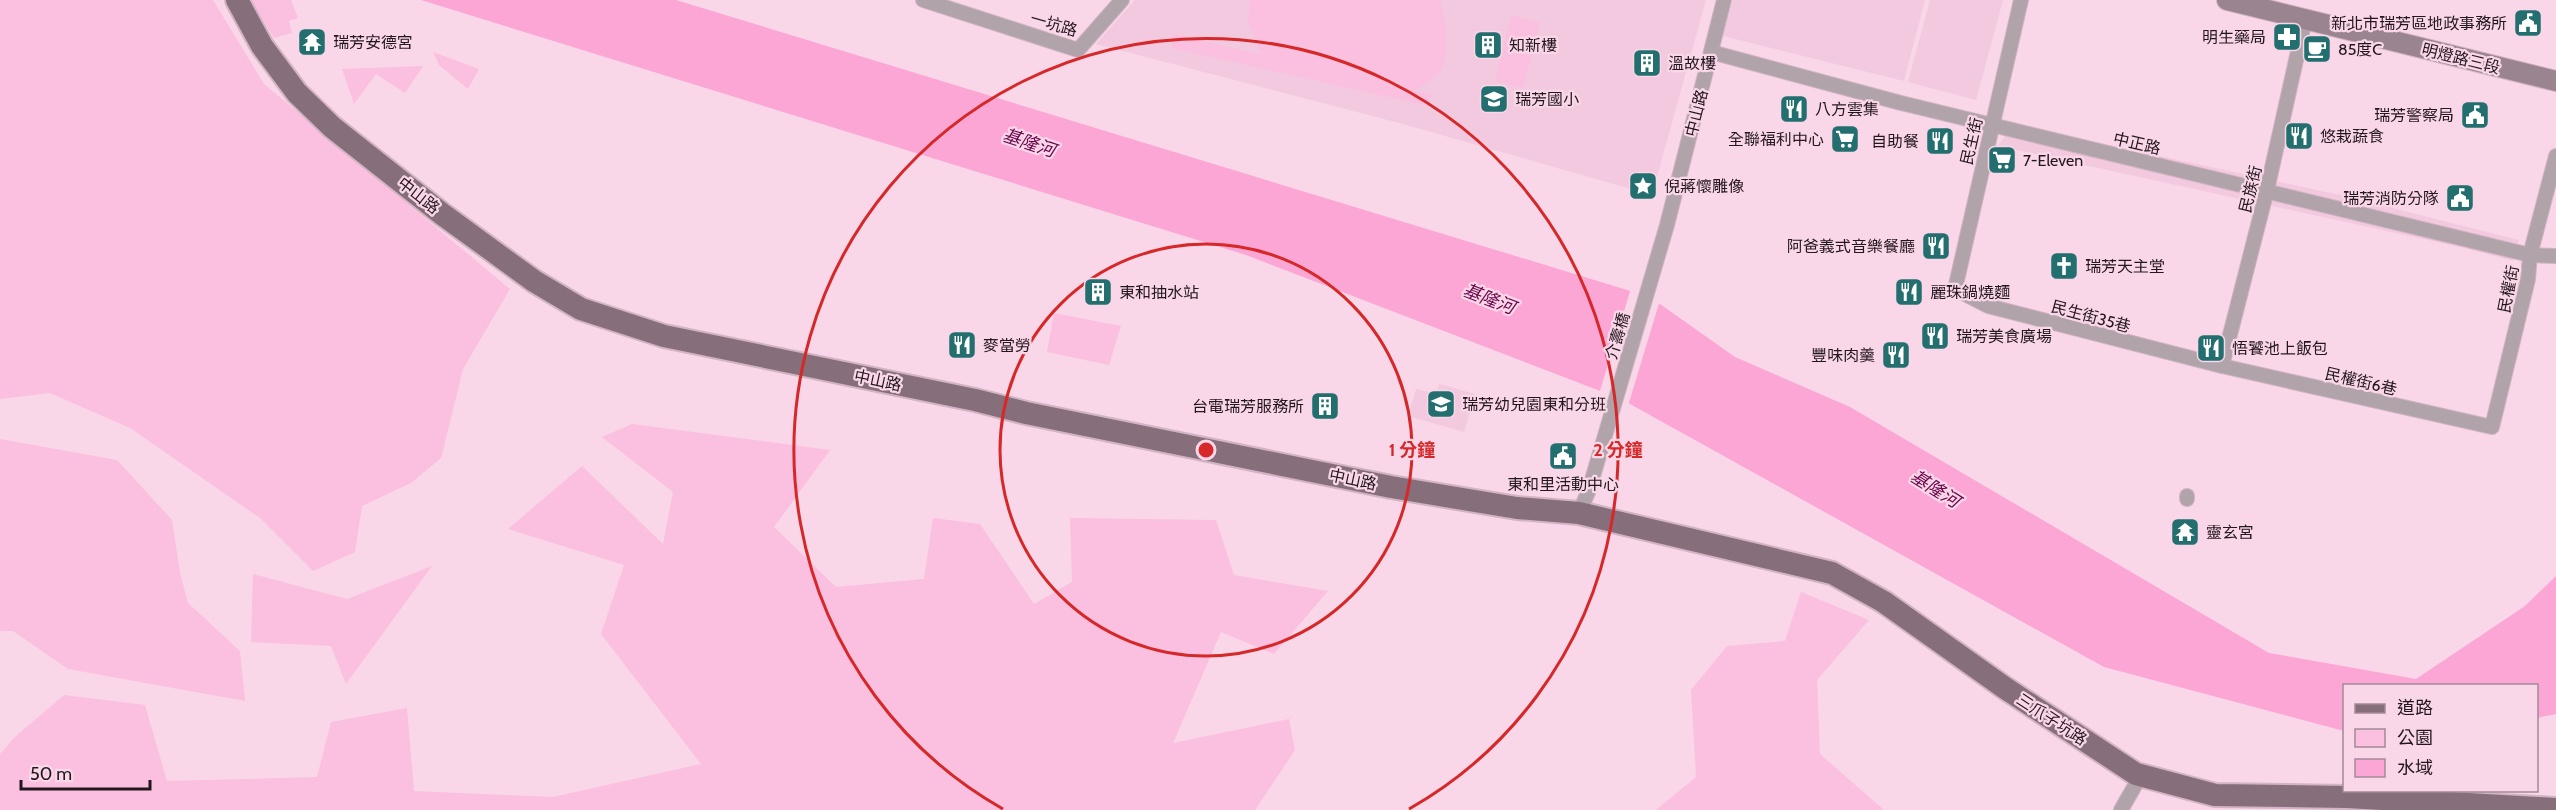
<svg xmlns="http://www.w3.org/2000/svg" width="2556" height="810" font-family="Cabin,'Noto Sans TC',sans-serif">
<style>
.built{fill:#f2c9de}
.green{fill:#fbbfdf}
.water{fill:#fba6d5}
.pier{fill:#f9d7e8}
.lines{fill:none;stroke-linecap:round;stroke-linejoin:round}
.street-casing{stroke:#d2b4c4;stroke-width:16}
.secondary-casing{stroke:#d2b4c4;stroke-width:22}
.primary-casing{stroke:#d2b4c4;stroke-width:26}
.street{stroke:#b1a3aa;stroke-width:14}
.secondary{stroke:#99848f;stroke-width:20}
.primary{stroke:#876e7b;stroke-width:22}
.ring{fill:none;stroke:#d62828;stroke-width:3}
.labels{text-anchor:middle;stroke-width:4.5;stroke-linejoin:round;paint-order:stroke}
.poi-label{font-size:16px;fill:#23171e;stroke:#f9d7e8;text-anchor:start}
.street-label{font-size:16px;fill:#23171e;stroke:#f9d7e8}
.water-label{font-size:18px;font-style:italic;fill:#6a044b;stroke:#f9d7e8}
.centre{fill:#d62828;stroke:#f9d7e8;stroke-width:3}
.ring-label{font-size:18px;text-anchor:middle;font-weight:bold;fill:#d62828;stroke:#f9d7e8;stroke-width:4.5;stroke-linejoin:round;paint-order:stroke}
</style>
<rect width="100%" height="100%" fill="#f9d7e8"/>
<g class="built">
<polygon points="1135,0 1706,0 1652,195 1403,124 1096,44"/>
<polygon points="1733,0 1925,0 1904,81 1723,36"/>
<polygon points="1930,0 2003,0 1976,100 1908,82"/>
<polygon points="2013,124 2349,197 2519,240 2513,261 2460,247 1998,146"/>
<polygon points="1439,384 1475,394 1464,432 1408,416 1416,389 1436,394"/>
</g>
<g class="green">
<polygon points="0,0 213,0 264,84 510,289 463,369 441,458 411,483 362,506 355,552 313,571 260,518 130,428 50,393 0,399"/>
<polygon points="250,0 291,0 298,18 289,21 292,33 274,38"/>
<path d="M1250 0H1439C1446 18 1452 52 1440 71 1434 80 1423 86 1413 91L1431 95 1429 106 1171 48 1174 34 1262 55 1248 20Z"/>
<polygon points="1511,15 1540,23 1523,88 1495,81"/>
<polygon points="433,52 479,69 468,89 439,65"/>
<polygon points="423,66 405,93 376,74 354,104 342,69"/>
<polygon points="1054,313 1121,326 1109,365 1047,352"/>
<polygon points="632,424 830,450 774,527 836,587 924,579 933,518 980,524 1034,604 1072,582 1070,518 1216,520 1234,575 1328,591 1274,654 1221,632 1173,743 1289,719 1295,750 1255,810 0,810 0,754 15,737 64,695 145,705 167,781 317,777 331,722 407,708 414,791 553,797 701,764 601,634 624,565 508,529 582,466 663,544 673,492 602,437"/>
<polygon points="0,439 117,460 172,520 180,573 188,603 240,651 245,701 68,669 13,631 0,631"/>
<polygon points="432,566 346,684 331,646 251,642 253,574 347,599"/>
<polygon points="1801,592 1869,620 1817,680 1820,754 1884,810 1656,810 1696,777 1691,690 1727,646 1785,641"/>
</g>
<polygon class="water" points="421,0 676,0 1650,297 1735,357 1850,407 2269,653 2416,679 2525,606 2556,576 2556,714 2537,718 2536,686 2344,686 2344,731 2104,667 1621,399 1246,255"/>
<polygon class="pier" points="1631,288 1651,294 1660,300 1628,406 1599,394"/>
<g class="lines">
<g class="street-casing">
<g id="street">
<polyline points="923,0 1078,50 1122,0"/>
<polyline points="2021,0 1955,289 1988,306 2222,366 2492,427 2528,279 2530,255 2556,156"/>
<polyline points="1711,52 1901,103 2530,255 2556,256"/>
<polyline points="2222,366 2267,190 2305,20"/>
<polyline points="2187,499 2187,496"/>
<polyline points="1579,513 1589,490 1667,225 1724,0"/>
<polyline points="2121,810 2141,775"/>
</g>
</g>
<g class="secondary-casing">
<polyline id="secondary" points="2227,0 2556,81"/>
</g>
<g class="primary-casing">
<polyline id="primary" points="237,0 262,46 297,93 332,127 442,214 534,281 581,309 664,336 975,400 1026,413 1391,487 1517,508 1579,513 1832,573 1884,602 2005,688 2136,774 2215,795 2347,797 2556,809"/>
</g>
<use href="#street" class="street"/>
<use href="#secondary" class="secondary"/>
<use href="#primary" class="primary"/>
</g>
<g class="ring">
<circle cx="1206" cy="450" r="206"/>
<path d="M1003 809A412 412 0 1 1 1409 809"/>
</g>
<defs>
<g id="civic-square" transform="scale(1.5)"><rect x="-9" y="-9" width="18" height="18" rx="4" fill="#236e6f" stroke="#f9d7e8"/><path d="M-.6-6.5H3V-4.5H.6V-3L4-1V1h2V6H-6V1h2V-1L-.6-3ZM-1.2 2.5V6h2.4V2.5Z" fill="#fff"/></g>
<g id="pharmacy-square" transform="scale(1.5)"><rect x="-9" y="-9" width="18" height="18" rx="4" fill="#236e6f" stroke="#f9d7e8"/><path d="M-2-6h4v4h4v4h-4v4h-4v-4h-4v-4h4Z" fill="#fff"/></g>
<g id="temple-square" transform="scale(1.5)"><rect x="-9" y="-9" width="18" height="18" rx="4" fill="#236e6f" stroke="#f9d7e8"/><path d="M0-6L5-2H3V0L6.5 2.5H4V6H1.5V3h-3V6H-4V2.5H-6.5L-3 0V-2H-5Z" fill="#fff"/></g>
<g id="building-square" transform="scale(1.5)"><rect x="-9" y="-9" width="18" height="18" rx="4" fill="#236e6f" stroke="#f9d7e8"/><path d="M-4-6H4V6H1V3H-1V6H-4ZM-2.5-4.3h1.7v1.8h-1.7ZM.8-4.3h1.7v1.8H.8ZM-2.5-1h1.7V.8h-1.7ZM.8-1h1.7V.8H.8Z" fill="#fff"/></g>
<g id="cafe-square" transform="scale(1.5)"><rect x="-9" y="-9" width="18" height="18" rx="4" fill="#236e6f" stroke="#f9d7e8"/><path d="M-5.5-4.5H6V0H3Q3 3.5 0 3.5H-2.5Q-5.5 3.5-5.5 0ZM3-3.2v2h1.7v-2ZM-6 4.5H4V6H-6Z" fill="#fff"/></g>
<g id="school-square" transform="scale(1.5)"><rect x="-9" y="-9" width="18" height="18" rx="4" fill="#236e6f" stroke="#f9d7e8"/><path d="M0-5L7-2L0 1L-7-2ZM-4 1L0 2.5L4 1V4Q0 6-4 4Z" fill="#fff"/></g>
<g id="restaurant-square" transform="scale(1.5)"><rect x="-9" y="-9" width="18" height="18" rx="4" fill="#236e6f" stroke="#f9d7e8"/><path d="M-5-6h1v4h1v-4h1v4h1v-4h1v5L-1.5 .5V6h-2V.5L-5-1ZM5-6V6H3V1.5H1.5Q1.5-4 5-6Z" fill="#fff"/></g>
<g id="supermarket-square" transform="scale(1.5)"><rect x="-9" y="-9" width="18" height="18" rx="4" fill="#236e6f" stroke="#f9d7e8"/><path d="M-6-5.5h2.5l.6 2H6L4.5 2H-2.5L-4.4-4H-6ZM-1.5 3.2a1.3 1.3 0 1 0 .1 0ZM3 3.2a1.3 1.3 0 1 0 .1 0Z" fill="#fff"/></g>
<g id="sight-square" transform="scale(1.5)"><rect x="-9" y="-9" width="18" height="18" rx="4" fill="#236e6f" stroke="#f9d7e8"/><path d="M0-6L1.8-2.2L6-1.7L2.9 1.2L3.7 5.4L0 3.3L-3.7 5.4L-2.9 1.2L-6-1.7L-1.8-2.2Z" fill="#fff"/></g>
<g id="church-square" transform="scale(1.5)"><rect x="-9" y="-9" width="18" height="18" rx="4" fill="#236e6f" stroke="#f9d7e8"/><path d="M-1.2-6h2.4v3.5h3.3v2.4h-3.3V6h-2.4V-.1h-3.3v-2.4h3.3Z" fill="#fff"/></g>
</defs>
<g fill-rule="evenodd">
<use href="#civic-square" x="2528" y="23"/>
<use href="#pharmacy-square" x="2287" y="37"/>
<use href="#temple-square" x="312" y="42"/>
<use href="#building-square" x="1488" y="45"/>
<use href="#cafe-square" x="2317" y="49"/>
<use href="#building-square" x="1647" y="63"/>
<use href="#school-square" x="1494" y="99"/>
<use href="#restaurant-square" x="1794" y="109"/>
<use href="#civic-square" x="2475" y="115"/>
<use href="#restaurant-square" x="2299" y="136"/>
<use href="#supermarket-square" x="1845" y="139"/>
<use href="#restaurant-square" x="1940" y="141"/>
<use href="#supermarket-square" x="2002" y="160"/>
<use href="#sight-square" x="1643" y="186"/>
<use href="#civic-square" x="2460" y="198"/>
<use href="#restaurant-square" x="1936" y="246"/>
<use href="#church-square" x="2064" y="266"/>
<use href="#building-square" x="1098" y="292"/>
<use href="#restaurant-square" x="1909" y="292"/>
<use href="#restaurant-square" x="1935" y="336"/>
<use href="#restaurant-square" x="962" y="345"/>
<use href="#restaurant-square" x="2211" y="348"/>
<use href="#restaurant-square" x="1896" y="355"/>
<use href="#school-square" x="1441" y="404"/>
<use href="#building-square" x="1325" y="406"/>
<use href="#civic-square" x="1563" y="456"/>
<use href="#temple-square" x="2185" y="532"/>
</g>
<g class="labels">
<g class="poi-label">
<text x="2507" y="29" text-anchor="end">新北市瑞芳區地政事務所</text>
<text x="2266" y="43" text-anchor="end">明生藥局</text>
<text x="333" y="48">瑞芳安德宮</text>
<text x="1509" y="51">知新樓</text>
<text x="2338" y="55">85度C</text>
<text x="1668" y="69">溫故樓</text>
<text x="1515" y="105">瑞芳國小</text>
<text x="1815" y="115">八方雲集</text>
<text x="2454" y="121" text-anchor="end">瑞芳警察局</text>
<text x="2320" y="142">悠栽蔬食</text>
<text x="1824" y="145" text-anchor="end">全聯福利中心</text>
<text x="1919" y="147" text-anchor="end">自助餐</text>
<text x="2023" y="166">7-Eleven</text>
<text x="1664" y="192">倪蔣懷雕像</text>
<text x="2439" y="204" text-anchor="end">瑞芳消防分隊</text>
<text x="1915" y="252" text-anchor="end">阿爸義式音樂餐廳</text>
<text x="2085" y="272">瑞芳天主堂</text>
<text x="1119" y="298">東和抽水站</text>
<text x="1930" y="298">麗珠鍋燒麵</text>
<text x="1956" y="342">瑞芳美食廣場</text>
<text x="983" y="351">麥當勞</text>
<text x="2232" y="354">悟饕池上飯包</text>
<text x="1875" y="361" text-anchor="end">豐味肉羹</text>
<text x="1462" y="410">瑞芳幼兒園東和分班</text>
<text x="1304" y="412" text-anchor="end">台電瑞芳服務所</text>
<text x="1563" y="490" text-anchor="middle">東和里活動中心</text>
<text x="2206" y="538">靈玄宮</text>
</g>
<g class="street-label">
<text transform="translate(1054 24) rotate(16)" y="6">一坑路</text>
<text transform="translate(2461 58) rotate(14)" y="6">明燈路三段</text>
<text transform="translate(1696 113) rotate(-76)" y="6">中山路</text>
<text transform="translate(1971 141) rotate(-77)" y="6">民生街</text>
<text transform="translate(2137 143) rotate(13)" y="6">中正路</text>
<text transform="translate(2250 189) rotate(-76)" y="6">民族街</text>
<text transform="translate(419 195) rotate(38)" y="6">中山路</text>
<text transform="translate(2508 289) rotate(-79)" y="6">民權街</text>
<text transform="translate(2091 316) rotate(15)" y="6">民生街35巷</text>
<text transform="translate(1617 336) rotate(-73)" y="6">介壽橋</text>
<text transform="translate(878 380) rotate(12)" y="6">中山路</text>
<text transform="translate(2361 381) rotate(13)" y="6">民權街6巷</text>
<text transform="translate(1353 479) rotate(12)" y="6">中山路</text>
<text transform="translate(2052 719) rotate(33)" y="6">三爪子坑路</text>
</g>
<g class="water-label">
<text transform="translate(1029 143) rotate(18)" y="6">基隆河</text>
<text transform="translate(1489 299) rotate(21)" y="6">基隆河</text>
<text transform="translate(1935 489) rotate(32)" y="6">基隆河</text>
</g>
</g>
<circle cx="1206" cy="450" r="9" class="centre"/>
<g class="ring-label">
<text x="1412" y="456">1 分鐘</text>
<text x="1618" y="456">2 分鐘</text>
</g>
<rect x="2343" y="684" width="195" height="108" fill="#f9d7e8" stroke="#a38a97" stroke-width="1.5"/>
<rect x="2355" y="704" width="30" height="9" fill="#876e7b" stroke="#a38a97" stroke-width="1.5"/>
<text x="2397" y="714" font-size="18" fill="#23171e">道路</text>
<rect x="2355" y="729" width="30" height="18" fill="#fbbfdf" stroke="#a38a97" stroke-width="1.5"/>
<text x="2397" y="744" font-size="18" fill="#23171e">公園</text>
<rect x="2355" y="759" width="30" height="18" fill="#fba6d5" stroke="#a38a97" stroke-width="1.5"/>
<text x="2397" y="774" font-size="18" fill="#23171e">水域</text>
<path d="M21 780v9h129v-9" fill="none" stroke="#23171e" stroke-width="3"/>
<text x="30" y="780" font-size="18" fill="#23171e" stroke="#f9d7e8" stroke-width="4.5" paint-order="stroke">50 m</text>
</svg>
